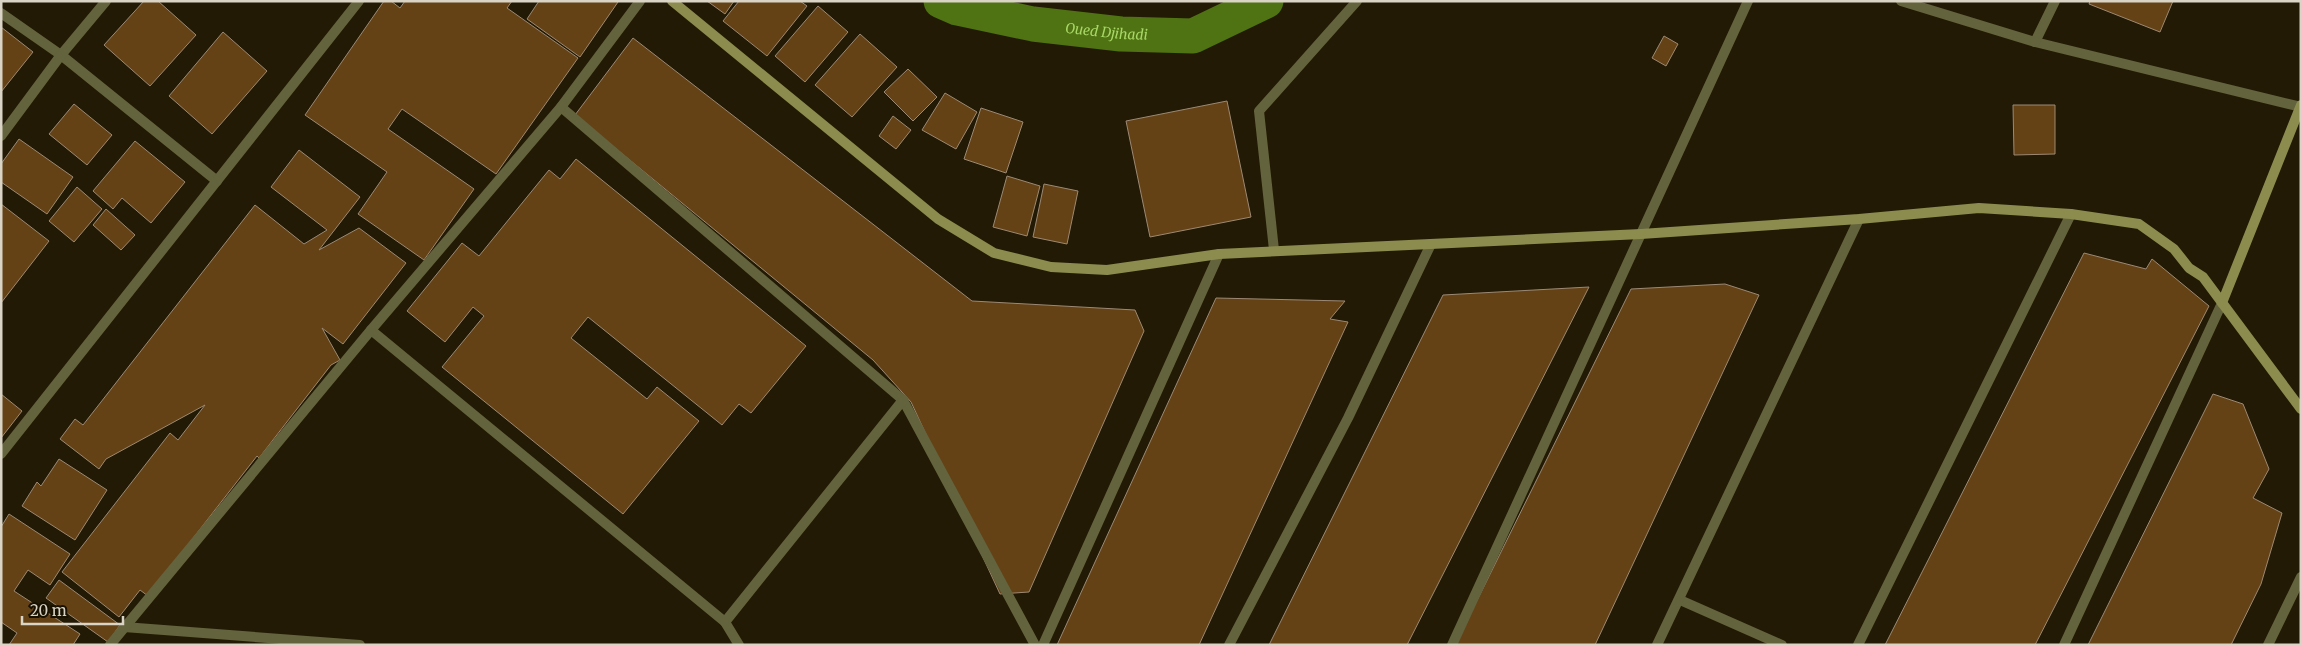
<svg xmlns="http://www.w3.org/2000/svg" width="2302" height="646" font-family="Merriweather,serif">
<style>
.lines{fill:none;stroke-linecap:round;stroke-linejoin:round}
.canal{stroke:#4f7213;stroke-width:35}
.building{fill:#644216;stroke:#9c8974}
.street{stroke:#63633d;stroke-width:10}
.secondary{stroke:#8c8c4e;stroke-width:10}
.labels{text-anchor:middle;stroke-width:4.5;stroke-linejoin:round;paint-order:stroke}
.water-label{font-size:14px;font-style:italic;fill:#a7d865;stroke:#191100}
</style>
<rect width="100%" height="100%" fill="#221a04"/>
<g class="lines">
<path class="canal" id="s1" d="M941 1 957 8 1033 24 1121 34 1193 36 1266 1"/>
</g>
<g class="building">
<polygon points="144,1 158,1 196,35 150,86 104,45"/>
<polygon points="384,1 391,1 400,8 405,1 512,1 507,8 578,58 496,174 402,109 388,129 474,189 424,260 358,214 387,172 305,115"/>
<polygon points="539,1 618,1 618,2 580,57 527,19"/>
<polygon points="707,1 734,1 725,14"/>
<polygon points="739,1 800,1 807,6 767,56 723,21"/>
<polygon points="2090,1 2173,1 2160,32 2089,4"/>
<polygon points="818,6 848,32 805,82 775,56"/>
<polygon points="1,27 33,52 1,92"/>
<polygon points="223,32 267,71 212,134 169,96"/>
<polygon points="860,34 897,67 852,117 815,85"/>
<polygon points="1664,36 1678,44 1666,66 1652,58"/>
<polygon points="633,38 972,301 1135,310 1144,331 1029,592 1000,594 911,402 873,360 575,115"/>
<polygon points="908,69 937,97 913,121 884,92"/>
<polygon points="945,93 977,112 956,149 922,130"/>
<polygon points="1227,101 1251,217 1150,237 1126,121"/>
<polygon points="74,104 112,135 87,165 49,134"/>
<polygon points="2013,105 2055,105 2055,154 2014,155"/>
<polygon points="981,108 1023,122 1006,173 964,159"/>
<polygon points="893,116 911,130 896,149 879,136"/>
<polygon points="19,139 73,177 47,214 1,182 1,164"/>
<polygon points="135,141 185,182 151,223 122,198 113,209 93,191"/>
<polygon points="299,150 360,197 319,250 359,228 406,263 343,344 322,328 340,360 331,365 259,458 257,456 148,596 140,590 119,617 62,572 170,433 178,440 205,405 106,459 99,469 60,439 75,419 83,425 255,205 304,244 327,230 271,187"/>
<polygon points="576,159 806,346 751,413 739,404 722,425 588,317 571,338 647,399 657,387 699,421 623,514 442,367 484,316 473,307 445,342 407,311 462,243 479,256 549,170 560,179"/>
<polygon points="1007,176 1040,186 1027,236 993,227"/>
<polygon points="1044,184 1078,191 1067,244 1033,237"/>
<polygon points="77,187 102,209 74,242 49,221"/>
<polygon points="1,204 49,241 1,303"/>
<polygon points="106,209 135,235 121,250 93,225"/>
<polygon points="2084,253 2146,269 2152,259 2209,306 2035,645 1885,645"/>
<polygon points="1725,284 1759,295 1595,645 1455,645 1631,289"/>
<polygon points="1589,287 1407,645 1269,645 1443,295"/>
<polygon points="1216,298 1345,301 1330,319 1348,322 1199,645 1057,645"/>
<polygon points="1,394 22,411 1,438"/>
<polygon points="2213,394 2243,404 2269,469 2253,498 2282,513 2261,584 2231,645 2088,645"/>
<polygon points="59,459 107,490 75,540 22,506 37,482 41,486"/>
<polygon points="9,514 70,554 50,585 28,570 14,591 80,634 73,645 9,645 17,633 1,622 1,527"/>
<polygon points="59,580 120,625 108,642 46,598"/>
</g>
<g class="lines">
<g class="street">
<polyline points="1901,1 2035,42 2301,107"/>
<polyline points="1,13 61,55 217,181"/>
<polyline points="2035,42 2055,1"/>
<polyline points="561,107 903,400 1035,645"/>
<polyline points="1,136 61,55 106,1"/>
<polyline points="1274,250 1259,111 1357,1"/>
<polyline points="371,330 725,622 739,645"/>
<polyline points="1,454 359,1"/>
<polyline points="1680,600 1782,645"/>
<polyline points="725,622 903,400"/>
<polyline points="124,627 360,645"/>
<polyline points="110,645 371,330 561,107 640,1"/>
<polyline points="1043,645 1219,254"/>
<polyline points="1229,645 1348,418 1431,244"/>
<polyline points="1452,645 1748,1"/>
<polyline points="1657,645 1859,219"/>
<polyline points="1858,645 2071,214"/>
<polyline points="2064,645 2222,303"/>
<polyline points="2268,645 2301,577"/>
</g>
<g class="secondary">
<polyline points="672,1 938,219 994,253 1051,267 1107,270 1219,254 1641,234 1859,219 1979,208 2071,214 2139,224 2174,249 2189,268 2203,277 2301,409"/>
<polyline points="2222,303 2301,105"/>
</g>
</g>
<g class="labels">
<g class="water-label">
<text dy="5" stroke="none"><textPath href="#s1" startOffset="169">Oued Djihadi</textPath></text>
</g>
</g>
<rect width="2302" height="646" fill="none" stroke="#d9d4c6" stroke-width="5"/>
<path d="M22 616v8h101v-8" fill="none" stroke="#d9d4c6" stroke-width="2.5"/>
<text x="30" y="616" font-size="15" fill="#d9d4c6" stroke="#191100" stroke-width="4" paint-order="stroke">20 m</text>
</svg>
